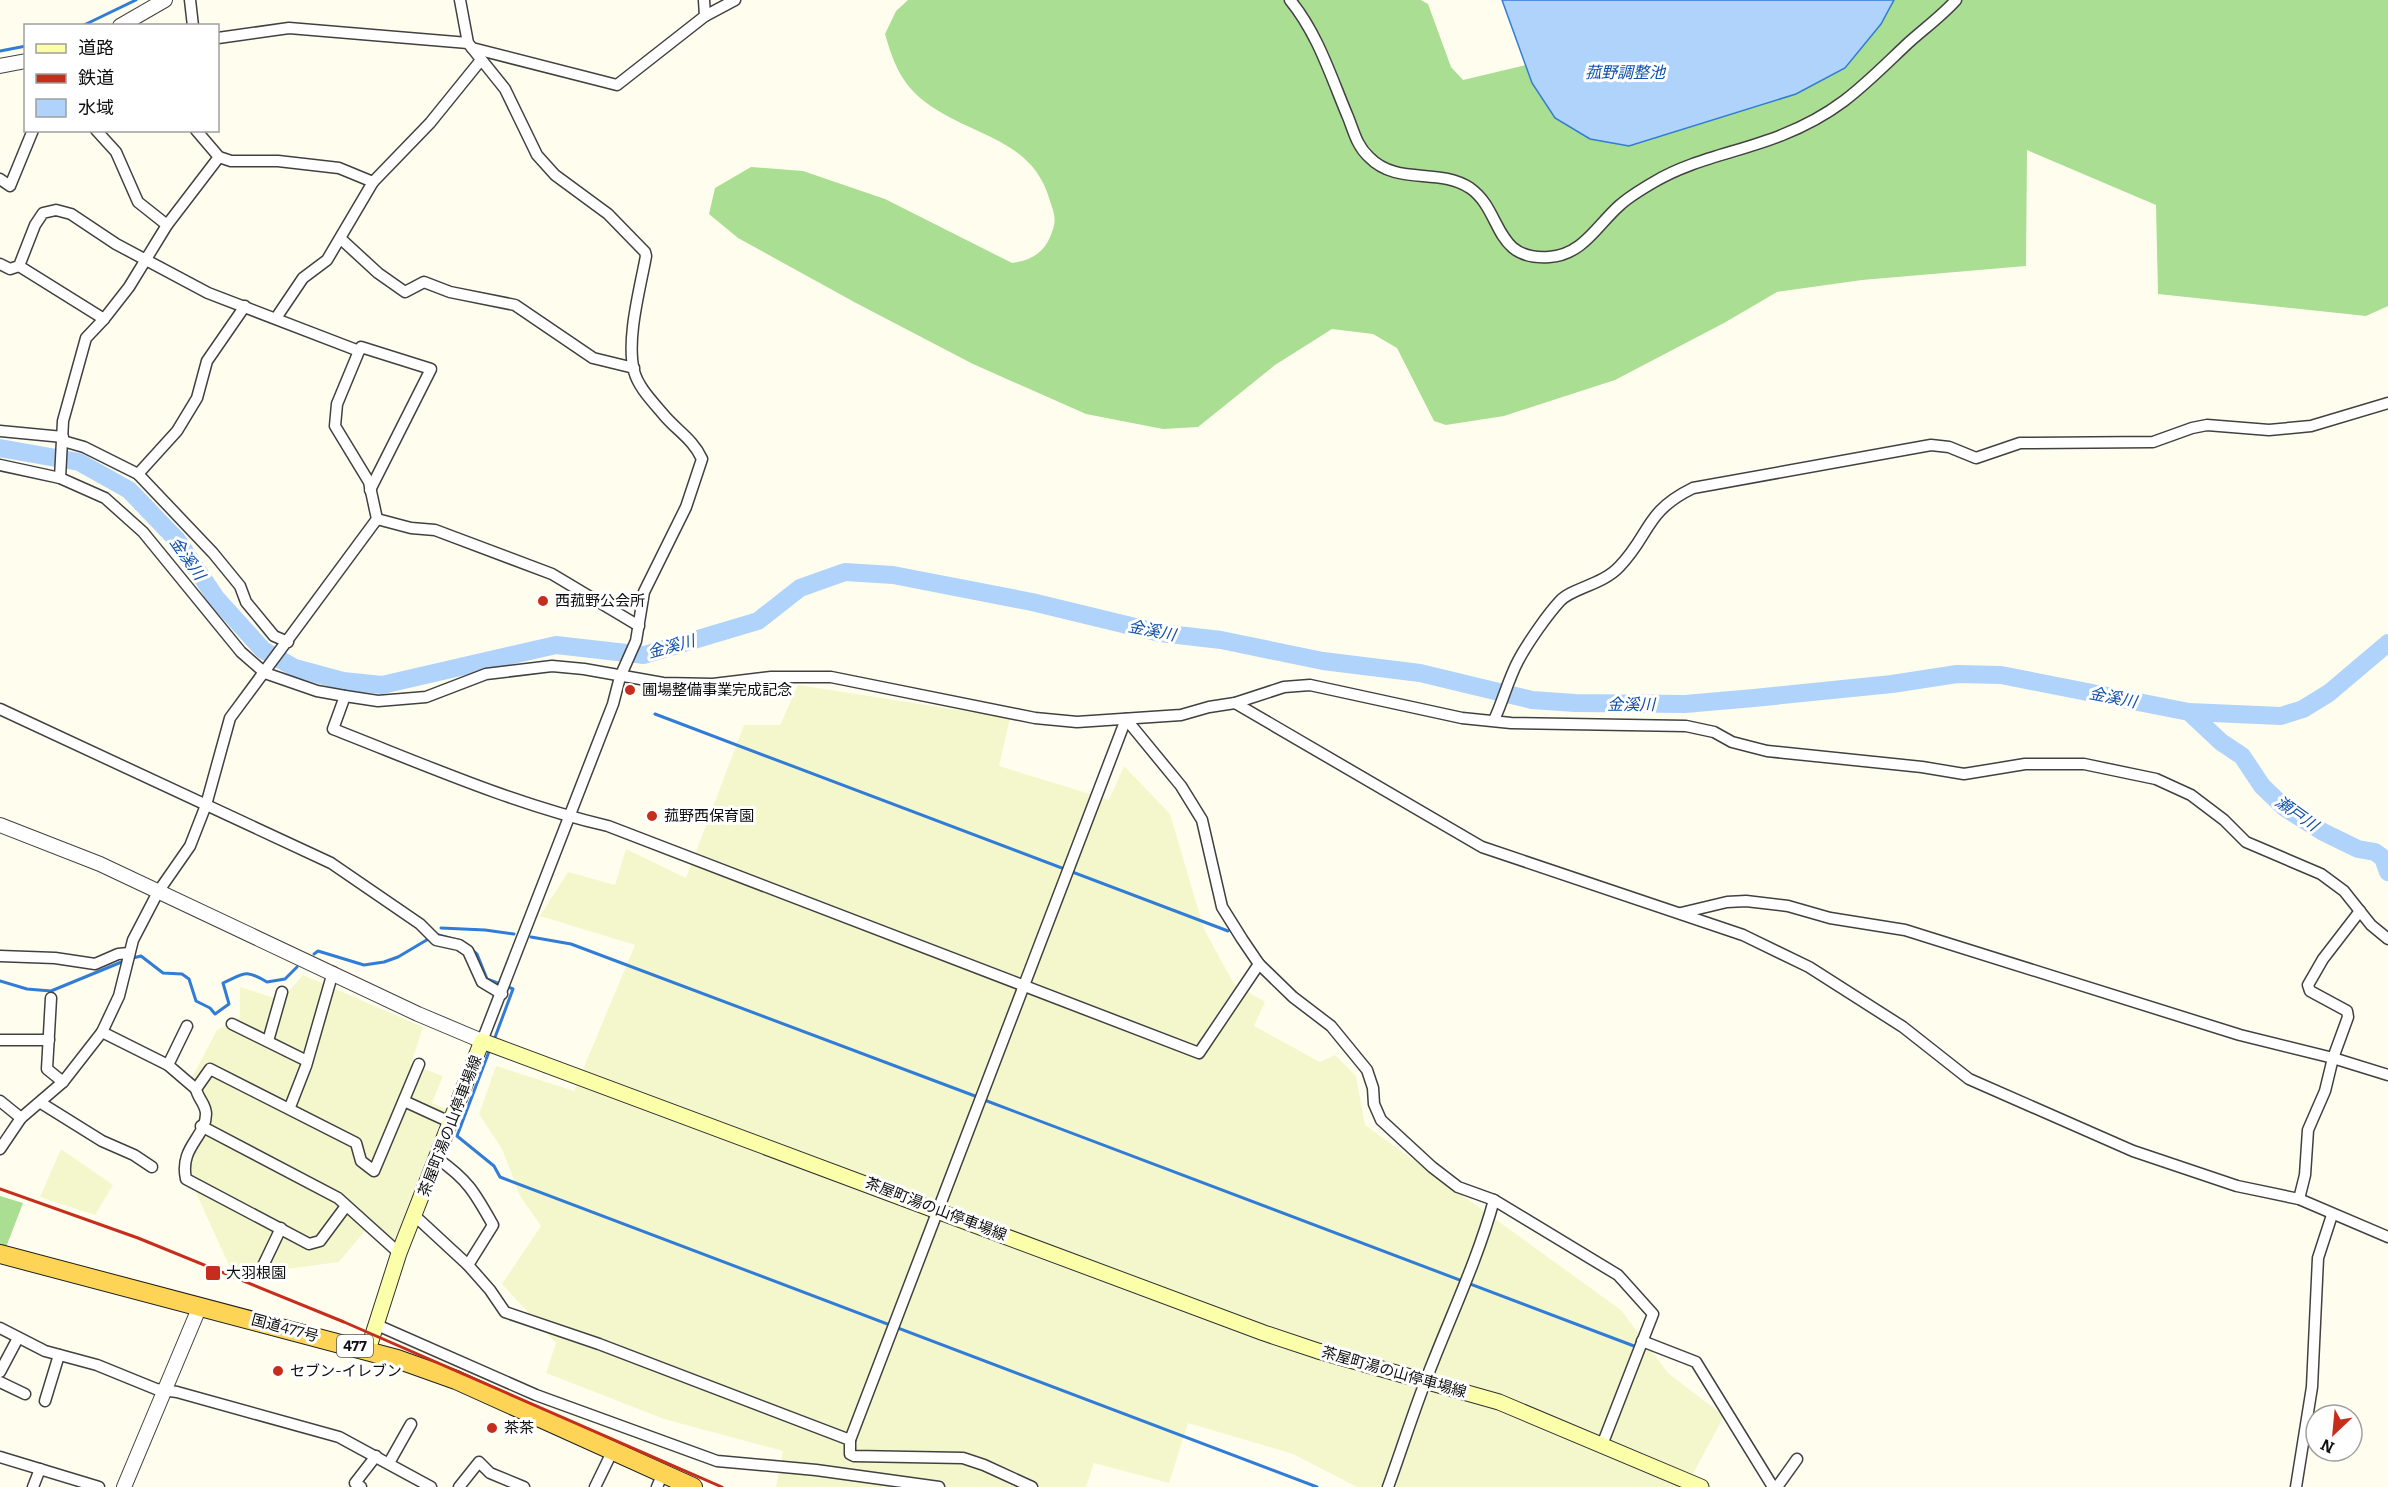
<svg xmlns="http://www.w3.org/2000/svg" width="2388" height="1487" font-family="Bitter,'Noto Sans JP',serif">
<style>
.farmland{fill:#f4f7cc}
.forest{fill:#aade93}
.water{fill:#afd3fa;stroke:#317cd6;stroke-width:1.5}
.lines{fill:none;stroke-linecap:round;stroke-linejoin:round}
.stream{stroke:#317cd6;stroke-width:3}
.river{stroke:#afd3fa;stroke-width:18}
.minor-casing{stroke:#414141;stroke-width:13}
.tertiary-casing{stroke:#414141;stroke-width:16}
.secondary-casing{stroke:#303030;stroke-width:17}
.trunk-casing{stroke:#1f1f1f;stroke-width:20}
.minor{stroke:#fff;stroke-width:10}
.tertiary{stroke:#fff;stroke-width:14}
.secondary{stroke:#fcffa9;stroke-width:15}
.trunk{stroke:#fed456;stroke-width:18}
.rail{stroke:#c72d1c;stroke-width:3}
.poi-dot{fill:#c72d1c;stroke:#fff;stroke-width:2}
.labels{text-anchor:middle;stroke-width:6;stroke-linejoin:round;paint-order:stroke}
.shield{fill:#fff;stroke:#565656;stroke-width:1.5}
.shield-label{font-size:14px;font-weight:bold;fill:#0e0e0e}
.poi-label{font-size:15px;fill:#0e0e0e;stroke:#fff;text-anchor:start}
.street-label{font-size:15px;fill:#0e0e0e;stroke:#fff}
.water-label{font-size:16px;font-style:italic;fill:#0f4fa8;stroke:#fff}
</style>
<rect width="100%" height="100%" fill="#fffeee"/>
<g class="farmland">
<polygon points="798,685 1010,718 999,766 1109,800 1124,766 1170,814 1204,929 1234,984 1265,1002 1254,1026 1320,1062 1335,1055 1356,1076 1365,1125 1621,1310 1668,1373 1724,1416 1686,1487 1357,1487 1293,1454 1188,1423 1169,1483 1094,1463 1086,1487 776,1487 783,1451 664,1419 546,1373 556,1343 502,1284 541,1226 520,1196 502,1149 479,1114 496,1066 574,1091 635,945 540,916 568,872 615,885 626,849 686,878 744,725 780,725"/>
<polygon points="303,975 423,1027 411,1064 443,1076 432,1103 449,1110 393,1250 369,1226 339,1262 287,1269 277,1281 229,1265 180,1158 205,1104 189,1083 217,1030 240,1018 240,987 281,1000"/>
<polygon points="61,1149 113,1185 95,1215 40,1197"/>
</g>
<g class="forest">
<path d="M908 0H1421L1428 4 1451 67 1463 80 1801 0H2388V306L2366 316 2158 294 2156 205 2027 150 2026 266 1862 280 1777 292 1724 323 1615 380 1504 416 1446 425 1434 421 1397 348 1373 334 1332 329 1275 365 1198 427 1163 429 1086 414 973 364 856 303 738 238 709 214 715 188 751 167 803 171 885 199 1012 263C1033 260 1045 252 1052 232 1057 220 1054 213 1050 201 1032 135 966 137 919 97 899 79 892 58 885 34L896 11Z"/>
<polygon points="0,1196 23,1203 5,1250 0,1249"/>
</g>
<polygon class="water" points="1502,0 1894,0 1881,24 1845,68 1796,94 1629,146 1590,139 1555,118 1532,83"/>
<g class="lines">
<g class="stream">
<polyline points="82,26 136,0"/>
<polyline points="0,51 26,46"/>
<polyline points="655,714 1228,931"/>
<polyline points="441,928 485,930 514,934"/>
<polyline points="435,934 461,941"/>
<polyline points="531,937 571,944 975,1096"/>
<polyline points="466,944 477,954 487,979 500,984"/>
<polyline points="314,954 318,951 364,965 384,962 398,957 430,938"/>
<path d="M133 958 141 956 163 973 182 974 189 979 196 1001 210 1008 215 1014 229 1004 223 983C245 973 245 969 267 982L285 979 297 967"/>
<polyline points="0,981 27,989 51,991 124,961"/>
<polyline points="494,1040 513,989 506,986"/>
<polyline points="490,1049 457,1136 494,1166 500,1177 1317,1487"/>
<polyline points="987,1101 1634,1346"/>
</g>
<g class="river">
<polyline points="0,448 79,462 129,490 177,540 216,598 263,650 295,668 343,681 382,685 556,645 644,655 758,621 800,588 845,572 893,575 1032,602 1160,633 1221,640 1323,661 1420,673 1532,700 1575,703 1685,704 1754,698 1892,684 1957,674 2001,675 2189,712 2281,716 2303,709 2329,693 2388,643"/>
<polyline points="2189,712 2221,742 2242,756 2262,786 2285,808 2323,832 2358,849 2375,852 2383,858 2388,872"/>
</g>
<g class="minor-casing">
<g id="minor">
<polyline points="190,0 193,26"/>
<path d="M460 0 468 43 505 89 537 155 555 175 608 214 645 252 646 256C640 289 626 339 634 371 638 387 653 402 663 414 676 430 693 439 702 459L686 507 644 592 636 641 620 677 613 704 482 1041"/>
<polyline points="704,0 705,16"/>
<path d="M1290 0C1318 34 1331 77 1348 117 1354 132 1357 146 1369 157 1397 186 1438 167 1470 188 1503 211 1493 261 1549 257 1583 255 1597 225 1620 205 1630 196 1642 189 1654 182 1692 159 1740 152 1782 135 1838 113 1863 86 1905 46 1922 30 1941 17 1956 0"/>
<polyline points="218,38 289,28 468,43"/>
<polyline points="472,48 617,85 705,16 735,0"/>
<polyline points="96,130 116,152 138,202 167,225"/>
<polyline points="196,130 219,157 231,161 278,161 339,168 373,182"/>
<polyline points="0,179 10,186 33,130"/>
<polyline points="341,239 378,273 405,292 424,282 450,292 515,305 593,358 634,368"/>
<polyline points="0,264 10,269 19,266 35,225 43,213 56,210 71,214 116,244 208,293 359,351 337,404 335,426 369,482 377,519 230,718 206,805 190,846 158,892 133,940 119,996 102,1032 63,1082 21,1118 0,1149"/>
<polyline points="19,266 104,319"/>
<polyline points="276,318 303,278 327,260 373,182 430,123 481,60"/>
<polyline points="359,351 361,347 431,369 370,490"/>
<polyline points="0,431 63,437"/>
<polyline points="63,441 84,447 138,474 177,431 197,398 207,361 245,306"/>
<polyline points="0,465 60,478 105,498 143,532 241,652 265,673 317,691 345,696 378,701 426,697 486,674 552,666 584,669 663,683 713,684 771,677 831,677 1035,718 1077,722 1181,715 1209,707 1235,703 1284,687 1310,685 1462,718 1511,723 1686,726 1714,732 1732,742 1767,751 1922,767 1964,774 2025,764 2084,764 2156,779 2191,795 2224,820 2246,842 2321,874 2344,891 2371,925 2388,939"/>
<polyline points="138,474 213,553 240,586 246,602 274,636 288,642"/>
<polyline points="60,478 63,421 86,338 104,319 129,287 167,225 219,157"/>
<polyline points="377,519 411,528 435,530 552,574 639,626"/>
<path d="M345 696 333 729C423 764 513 804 608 826L1199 1053 1259 964"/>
<polyline points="1235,703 1482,847 1743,935 1809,967 1903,1027 1969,1079 2133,1151 2237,1186 2299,1199 2388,1237"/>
<polyline points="0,709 331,863 420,924 436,940 459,945 468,951 482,982 502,994"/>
<polyline points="1126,719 1181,786 1202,820 1222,907 1242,939 1259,964 1293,997 1331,1026 1367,1070 1373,1088 1374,1104 1381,1120 1432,1167 1458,1187 1494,1200 1618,1275 1653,1314 1602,1445"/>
<path d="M1494 720C1503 701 1508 680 1518 661 1527 644 1547 615 1560 601 1572 588 1602 585 1619 567 1651 534 1644 512 1693 488L1931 445 1949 447 1976 458 2020 443 2153 442 2192 428 2207 425 2269 430 2311 426 2388 403"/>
<polyline points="1681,913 1727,902 1746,901 1788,906 1830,918 1905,930 2240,1035 2333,1058 2388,1075"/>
<polyline points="0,956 55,958 95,964 118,954 129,953"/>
<polyline points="51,998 47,1069 63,1082"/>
<polyline points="232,1024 307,1061"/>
<polyline points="102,1032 168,1065 196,1089"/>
<polyline points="0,1040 49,1040"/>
<polyline points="268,1041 282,992"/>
<polyline points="168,1065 187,1026"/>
<polyline points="0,1101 21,1118"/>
<polyline points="404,1101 452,1123"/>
<polyline points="41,1103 102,1141 134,1155 152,1167"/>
<polyline points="290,1107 306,1066 333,972"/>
<polyline points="201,1126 338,1198 399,1253"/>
<path d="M438 1159C468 1180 475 1193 493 1225L468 1265"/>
<polyline points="2299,1199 2305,1175 2308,1130 2325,1091 2333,1058 2348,1017 2347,1011 2310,991 2308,985 2323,959 2360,911"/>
<path d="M346 1206 320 1241 309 1244 186 1179C179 1147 206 1137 206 1114 206 1104 198 1099 196 1089L210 1069 356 1143 361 1161 374 1171 419 1064"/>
<polyline points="415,1216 468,1265 490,1290 505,1312 599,1344 850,1440 850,1454 854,1456 963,1458 984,1465 1032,1487"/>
<polyline points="260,1272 281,1228"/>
<polyline points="377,1325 536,1395 717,1461 816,1470 939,1487"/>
<polyline points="0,1328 45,1351 97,1365 156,1389 177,1392 339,1437 431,1487"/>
<polyline points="1642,1341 1696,1362 1773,1487"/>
<polyline points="0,1372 18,1338"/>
<polyline points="0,1382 25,1394"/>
<polyline points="45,1401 59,1355"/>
<polyline points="850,1440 1126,719"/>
<polyline points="0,1457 99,1487"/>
<polyline points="389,1463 411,1424"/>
<polyline points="33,1487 40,1469"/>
<polyline points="361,1487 355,1483 376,1456"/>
<polyline points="459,1487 479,1462 490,1473 524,1487"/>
<polyline points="595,1487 613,1450"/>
<polyline points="657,1487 663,1473"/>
<path d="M1388 1487C1403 1446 1416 1403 1433 1362 1454 1309 1479 1255 1494 1200"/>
<polyline points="1777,1487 1797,1459"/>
<polyline points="2296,1487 2312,1387 2318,1258 2332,1215"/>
</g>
</g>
<g class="tertiary-casing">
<g id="tertiary">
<polyline points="120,26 165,0"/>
<polyline points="0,66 26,61"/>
<polyline points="0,825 100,864 418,1014 482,1041"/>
<polyline points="124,1487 200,1306"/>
</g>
</g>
<g class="secondary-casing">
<polyline id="secondary" points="368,1350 399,1253 482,1041 1264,1333 1318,1351 1499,1402 1701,1487"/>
</g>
<g class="trunk-casing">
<polyline id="trunk" points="0,1254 397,1359 456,1380 693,1487"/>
</g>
<use href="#minor" class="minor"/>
<use href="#tertiary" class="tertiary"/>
<use href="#secondary" class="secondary"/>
<use href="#trunk" class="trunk"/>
<polyline class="rail" points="0,1189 138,1238 344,1322 722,1487"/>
</g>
<g class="poi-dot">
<circle cx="543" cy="601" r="6"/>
<circle cx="630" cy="690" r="6"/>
<circle cx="652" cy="816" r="6"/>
<rect x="205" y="1265" width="16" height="16" rx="3"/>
<circle cx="278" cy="1371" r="6"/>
<circle cx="492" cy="1428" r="6"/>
</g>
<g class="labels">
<rect class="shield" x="337" y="1335" width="36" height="22" rx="4.5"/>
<g class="shield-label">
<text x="355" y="1351">477</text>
</g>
<g class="poi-label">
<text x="555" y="606">西菰野公会所</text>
<text x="642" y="695">圃場整備事業完成記念</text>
<text x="664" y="821">菰野西保育園</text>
<text x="226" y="1278">大羽根園</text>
<text x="290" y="1376">セブン-イレブン</text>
<text x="504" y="1433">茶茶</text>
</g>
<g class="street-label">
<text transform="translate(450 1126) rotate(-69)" y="5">茶屋町湯の山停車場線</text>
<text transform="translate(936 1209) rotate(21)" y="5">茶屋町湯の山停車場線</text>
<text transform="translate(285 1328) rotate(15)" y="5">国道477号</text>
<text transform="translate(1394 1372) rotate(16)" y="5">茶屋町湯の山停車場線</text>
</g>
<g class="water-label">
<text x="1625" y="78">菰野調整池</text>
<text transform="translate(188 558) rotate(55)" y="6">金溪川</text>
<text transform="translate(1152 630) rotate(11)" y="6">金溪川</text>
<text transform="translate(671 646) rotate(-15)" y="6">金溪川</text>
<text transform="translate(2113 697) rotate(11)" y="6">金溪川</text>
<text x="1631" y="710">金溪川</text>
<text transform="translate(2297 813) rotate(35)" y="6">瀬戸川</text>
</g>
</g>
<rect x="24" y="24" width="195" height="108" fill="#ffffff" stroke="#9f9f9f" stroke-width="1.5"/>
<rect x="36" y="44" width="30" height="9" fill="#fcffa9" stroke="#9f9f9f" stroke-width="1.5"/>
<text x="78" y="54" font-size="18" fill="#0e0e0e">道路</text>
<rect x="36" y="74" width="30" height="9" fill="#c72d1c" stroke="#9f9f9f" stroke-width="1.5"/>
<text x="78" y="84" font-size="18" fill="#0e0e0e">鉄道</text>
<rect x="36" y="99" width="30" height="18" fill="#afd3fa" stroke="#9f9f9f" stroke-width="1.5"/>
<text x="78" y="114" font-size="18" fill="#0e0e0e">水域</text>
<g transform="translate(2334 1433) rotate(206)"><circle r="28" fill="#ffffff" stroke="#9f9f9f" stroke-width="1.5"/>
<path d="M0-4.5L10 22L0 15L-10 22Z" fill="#c72d1c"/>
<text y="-9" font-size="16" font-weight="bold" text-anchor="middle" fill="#0e0e0e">N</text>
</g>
</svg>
